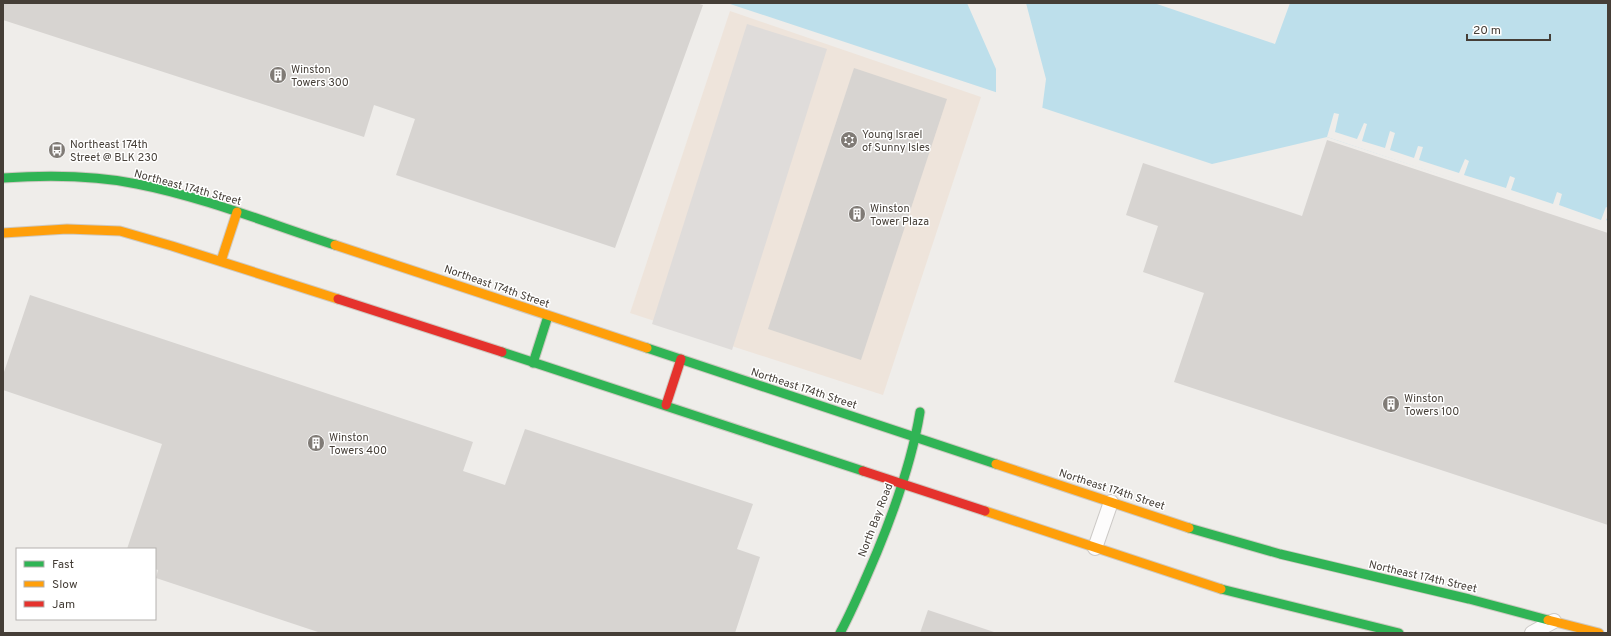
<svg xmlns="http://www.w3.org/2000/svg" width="1611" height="636" font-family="Overpass,sans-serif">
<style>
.commercial{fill:#eee4db}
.parking{fill:#dfdcda}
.water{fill:#bddfeb}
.pier{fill:#efedea}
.building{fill:#d7d4d1}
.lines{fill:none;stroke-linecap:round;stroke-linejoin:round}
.lane-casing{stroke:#ccc9c6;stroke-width:16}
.fast-casing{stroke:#cec9c1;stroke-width:11}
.slow-casing{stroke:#cec9c1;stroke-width:11}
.jam-casing{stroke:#cec9c1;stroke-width:11}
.lane{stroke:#fdfcfc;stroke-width:14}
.fast{stroke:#30b455;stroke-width:9}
.slow{stroke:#ff9f0a;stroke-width:9}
.jam{stroke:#e5322d;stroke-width:9}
.labels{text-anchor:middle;stroke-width:3;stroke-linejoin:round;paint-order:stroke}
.poi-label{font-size:11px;fill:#453e37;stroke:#fff;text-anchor:start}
.street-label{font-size:11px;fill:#453e37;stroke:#fff}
</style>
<rect width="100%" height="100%" fill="#efedea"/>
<polygon class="commercial" points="730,11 981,97 883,395 630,313"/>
<polygon class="parking" points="747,24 827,49 732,350 652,324"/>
<polygon class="water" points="727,3 1154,3 1275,44 1290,3 1608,3 1608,230 1327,137 1212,164"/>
<g class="pier">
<polygon points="967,3 1026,3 1046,79 1042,110 996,94 996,69"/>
<polygon points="1334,113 1339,114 1335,132 1357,139 1364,123 1367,124 1362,141 1385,148 1390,131 1395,133 1390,150 1414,158 1418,146 1423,147 1419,160 1459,173 1465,159 1469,161 1464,175 1506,188 1510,176 1515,178 1511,190 1553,204 1557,192 1562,194 1559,205 1601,220 1606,207 1608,208 1608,216 1606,220 1608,221 1608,231 1327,137"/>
</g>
<g class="building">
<polygon points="3,3 696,3 703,5 615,248 396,175 415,119 374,105 364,137 3,20"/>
<polygon points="854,68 947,99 861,360 768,329"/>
<polygon points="1327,140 1608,233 1608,525 1174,382 1204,293 1143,272 1158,226 1126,215 1143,163 1302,216"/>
<polygon points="30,295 473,442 463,471 505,485 525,429 753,504 737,549 760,557 735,633 321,633 156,578 158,570 155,569 155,549 127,549 162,444 3,390 3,375"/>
<polygon points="928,610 997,633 920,633"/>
</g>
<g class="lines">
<g class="lane-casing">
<g id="lane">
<polyline points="1095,548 1111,502"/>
<polyline points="1532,633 1554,621"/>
</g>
</g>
<g class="fast-casing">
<g id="fast">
<path d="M3 178C48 175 93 175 137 184 204 197 270 224 335 245"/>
<polyline points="647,348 996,464"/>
<polyline points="502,352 863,471"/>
<polyline points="533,363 548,316"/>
<polyline points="1189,528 1280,554 1469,599 1548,620"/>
<polyline points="1221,589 1399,633"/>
<path d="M840 633C854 607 865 580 877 552 896 506 912 461 920 412"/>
</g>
</g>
<g class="slow-casing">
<g id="slow">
<polyline points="3,233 67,229 120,231 172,246 338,299"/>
<polyline points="335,245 647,348"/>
<polyline points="221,261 237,212"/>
<polyline points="996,464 1189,528"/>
<polyline points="985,511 1221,589"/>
<polyline points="1548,620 1599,633"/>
</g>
</g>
<g class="jam-casing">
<g id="jam">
<polyline points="338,299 502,352"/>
<polyline points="666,405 681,359"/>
<polyline points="863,471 985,511"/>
</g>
</g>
<use href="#lane" class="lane"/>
<use href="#fast" class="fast"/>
<use href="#slow" class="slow"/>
<use href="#jam" class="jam"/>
</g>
<defs>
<g id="building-disc" transform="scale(0.9)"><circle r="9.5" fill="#807b76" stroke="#fff"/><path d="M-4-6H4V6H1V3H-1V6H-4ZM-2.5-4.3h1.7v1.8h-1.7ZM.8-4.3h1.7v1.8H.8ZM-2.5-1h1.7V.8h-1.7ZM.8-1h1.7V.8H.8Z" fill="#fff"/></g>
<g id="synagogue-disc" transform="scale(0.9)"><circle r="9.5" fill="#807b76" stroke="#fff"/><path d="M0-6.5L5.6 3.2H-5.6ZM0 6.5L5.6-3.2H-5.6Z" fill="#fff"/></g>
<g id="bus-disc" transform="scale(0.9)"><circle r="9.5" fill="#807b76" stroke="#fff"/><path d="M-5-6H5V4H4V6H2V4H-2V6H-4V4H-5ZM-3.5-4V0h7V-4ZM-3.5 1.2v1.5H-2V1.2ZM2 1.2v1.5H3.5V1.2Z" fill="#fff"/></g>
</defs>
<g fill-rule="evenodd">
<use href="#building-disc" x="278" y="75"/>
<use href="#synagogue-disc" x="849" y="140"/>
<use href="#bus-disc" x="57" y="150"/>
<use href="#building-disc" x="857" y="214"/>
<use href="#building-disc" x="1391" y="404"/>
<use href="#building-disc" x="316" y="443"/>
</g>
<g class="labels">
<g class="poi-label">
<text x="291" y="73">Winston<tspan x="291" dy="13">Towers 300</tspan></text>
<text x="862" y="138">Young Israel<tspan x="862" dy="13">of Sunny Isles</tspan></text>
<text x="70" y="148">Northeast 174th<tspan x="70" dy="13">Street @ BLK 230</tspan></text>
<text x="870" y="212">Winston<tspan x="870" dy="13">Tower Plaza</tspan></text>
<text x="1404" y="402">Winston<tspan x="1404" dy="13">Towers 100</tspan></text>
<text x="329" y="441">Winston<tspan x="329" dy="13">Towers 400</tspan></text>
</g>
<g class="street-label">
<text transform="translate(188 187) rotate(15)" y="4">Northeast 174th Street</text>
<text transform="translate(497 286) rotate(19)" y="4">Northeast 174th Street</text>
<text transform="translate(804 388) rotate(18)" y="4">Northeast 174th Street</text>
<text transform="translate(1112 489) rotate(18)" y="4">Northeast 174th Street</text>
<text transform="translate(875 520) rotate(-69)" y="4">North Bay Road</text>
<text transform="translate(1423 576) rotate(13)" y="4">Northeast 174th Street</text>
</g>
</g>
<rect width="1611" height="636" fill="none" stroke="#453e37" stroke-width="8"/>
<rect x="16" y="548" width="140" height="72" fill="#ffffff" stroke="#b5b2af"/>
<rect x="24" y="561" width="20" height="6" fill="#30b455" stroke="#b5b2af"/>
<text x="52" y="568" font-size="12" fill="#453e37">Fast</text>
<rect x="24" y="581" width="20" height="6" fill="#ff9f0a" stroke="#b5b2af"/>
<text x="52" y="588" font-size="12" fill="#453e37">Slow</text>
<rect x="24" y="601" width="20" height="6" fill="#e5322d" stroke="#b5b2af"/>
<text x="52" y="608" font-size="12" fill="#453e37">Jam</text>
<path d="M1467 34v6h83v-6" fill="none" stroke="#453e37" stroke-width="2"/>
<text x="1473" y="34" font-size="12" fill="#453e37" stroke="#ffffff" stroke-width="3" paint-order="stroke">20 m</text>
</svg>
